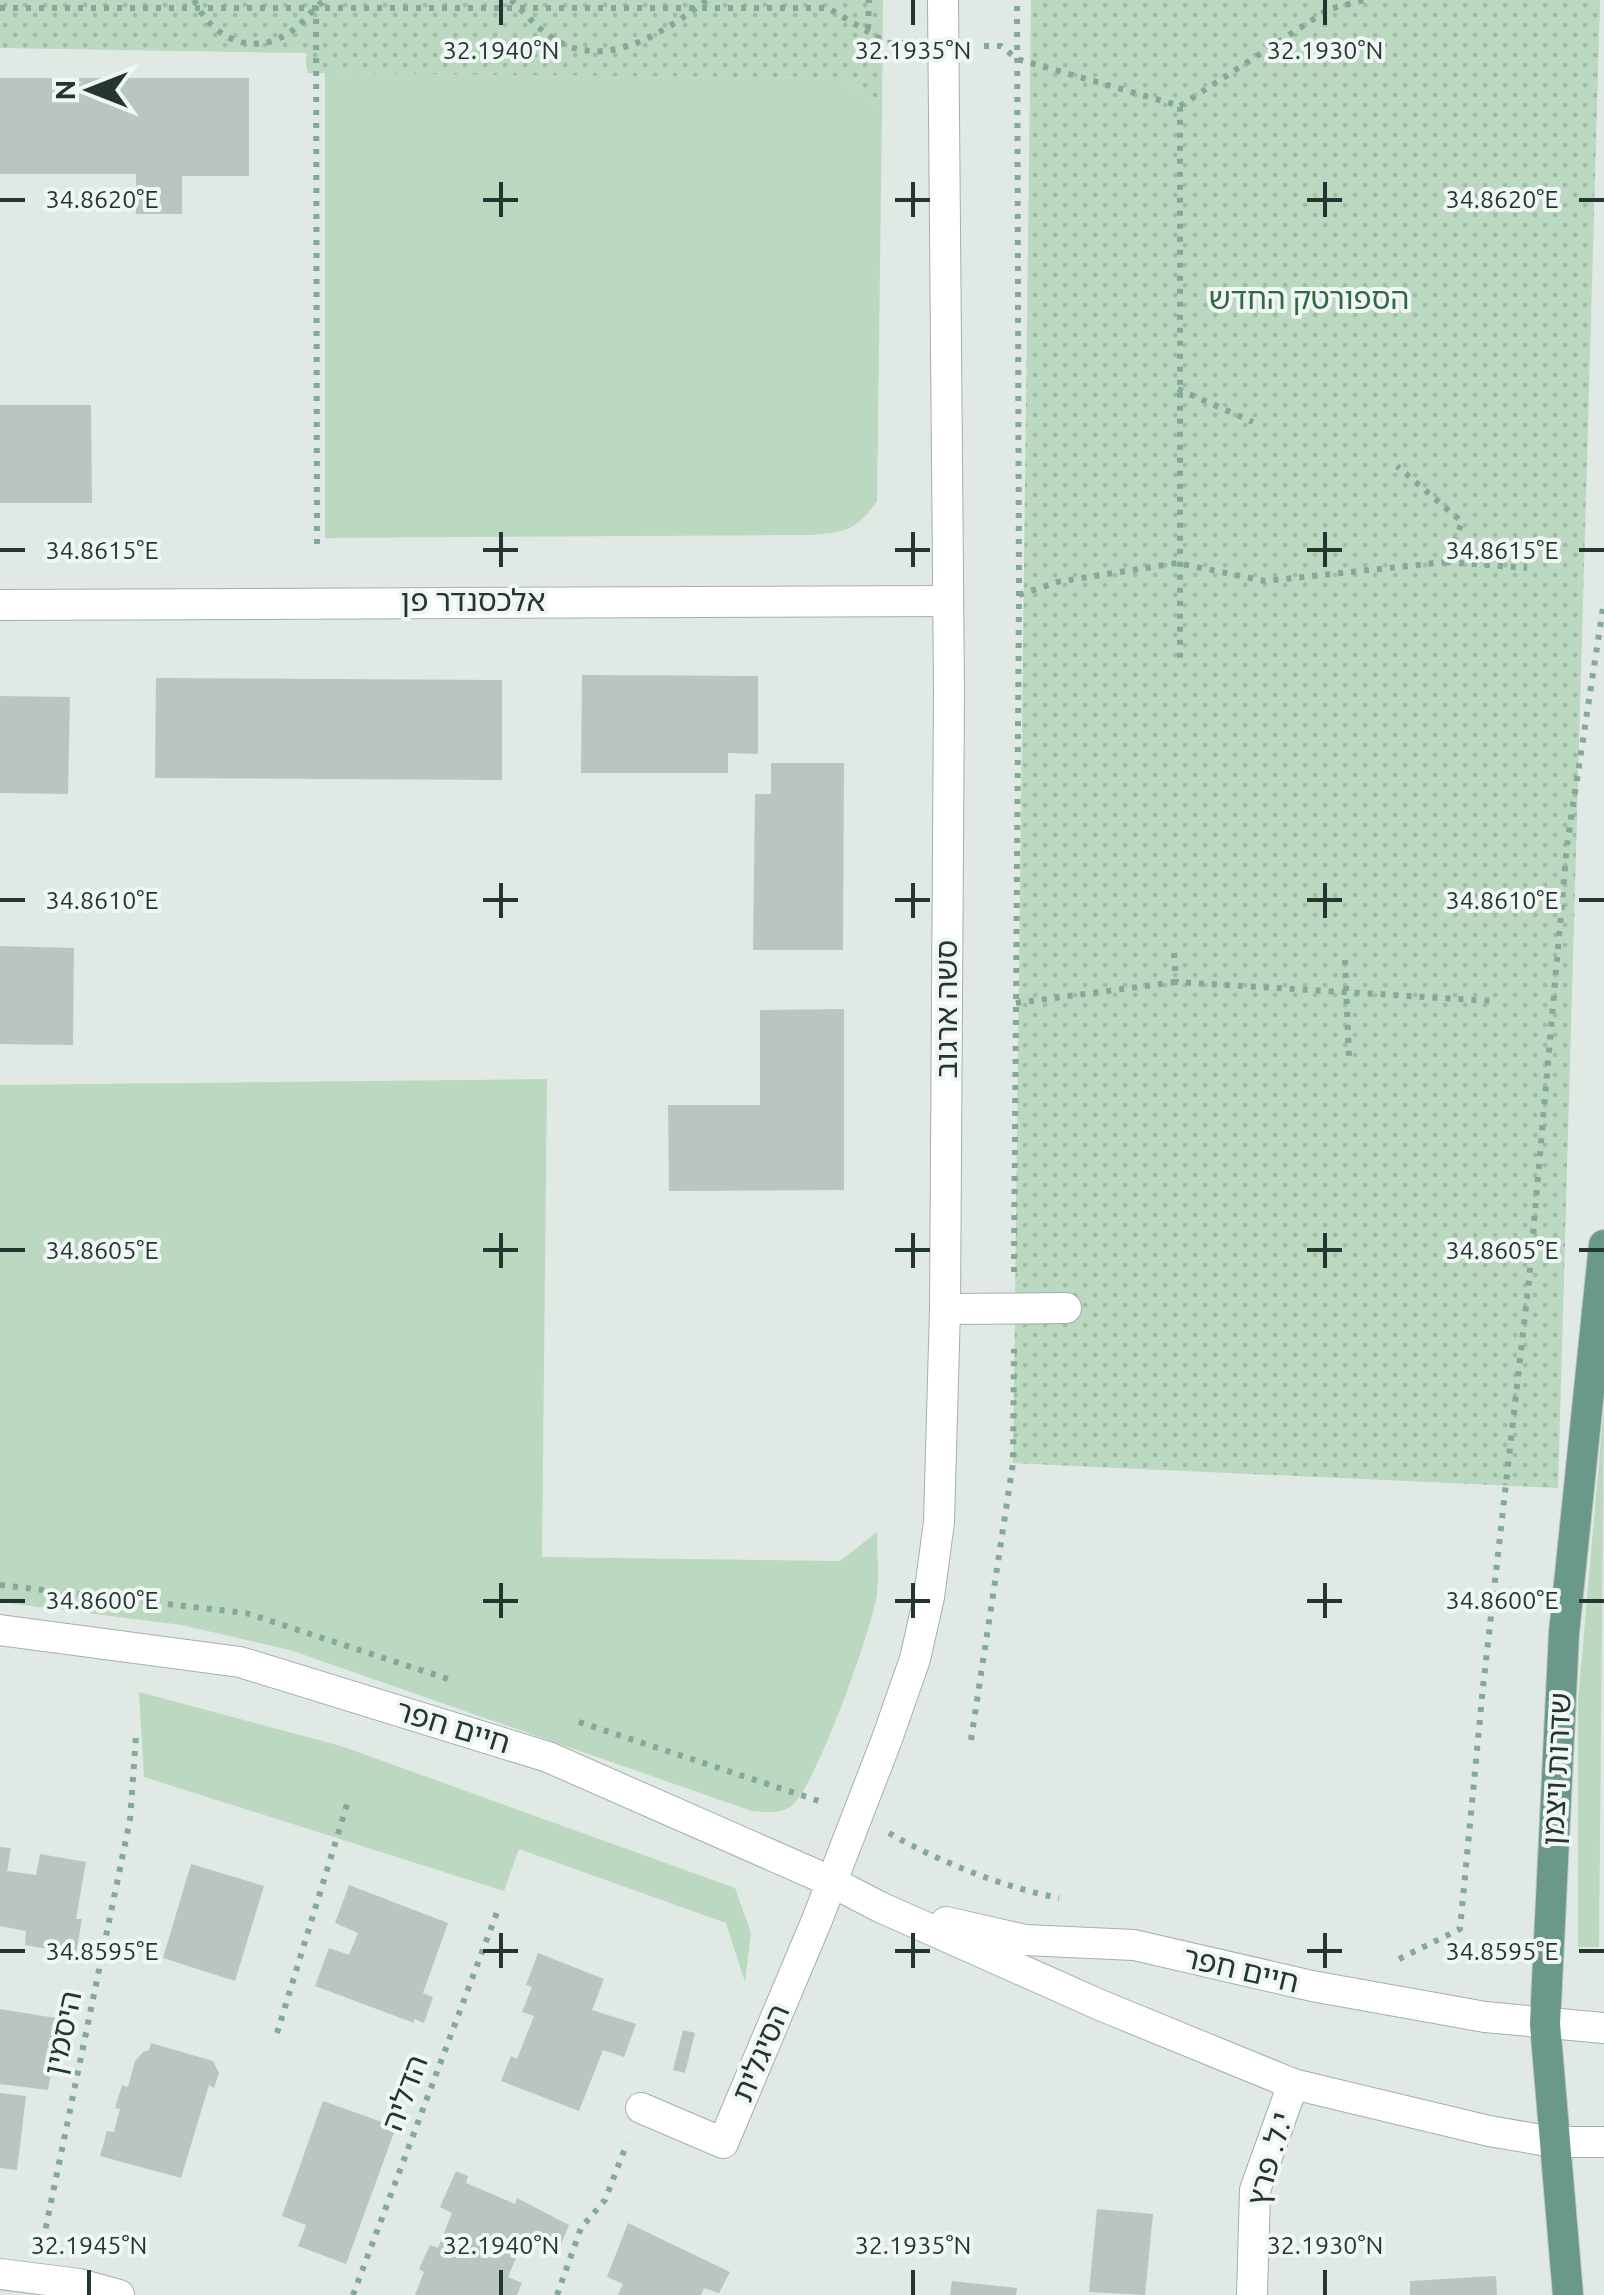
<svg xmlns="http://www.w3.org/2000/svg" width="1604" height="2295" font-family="Ubuntu,'Noto Sans Hebrew',sans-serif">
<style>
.grass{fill:#bbd8c1}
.park{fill:url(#park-dots)}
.building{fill:#b9c6c0}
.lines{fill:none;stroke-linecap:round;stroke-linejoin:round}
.minor-casing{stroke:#a4b0aa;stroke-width:32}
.major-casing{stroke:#bdc3c1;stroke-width:32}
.path{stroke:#84a99a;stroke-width:6;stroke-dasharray:5 8;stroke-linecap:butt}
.minor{stroke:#fff;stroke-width:30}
.major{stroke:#6a9989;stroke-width:30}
.ticks{fill:none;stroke:#233730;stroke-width:4}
.labels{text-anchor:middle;stroke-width:8;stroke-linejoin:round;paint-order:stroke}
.park-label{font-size:30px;fill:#326943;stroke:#f0f6f3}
.street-label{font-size:30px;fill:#233730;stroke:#f0f6f3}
.ticks-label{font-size:25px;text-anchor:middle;fill:#233730;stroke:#f0f6f3;stroke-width:8;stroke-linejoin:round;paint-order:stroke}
</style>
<defs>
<pattern id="park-dots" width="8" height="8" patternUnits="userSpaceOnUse" patternTransform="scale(2.5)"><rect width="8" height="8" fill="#bbd8c1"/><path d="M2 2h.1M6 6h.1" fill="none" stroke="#a0baa6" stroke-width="1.8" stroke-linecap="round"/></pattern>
</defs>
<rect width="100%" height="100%" fill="#e0e9e4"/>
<g class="grass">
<path d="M325 73 843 78 882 112 877 501C856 531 845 532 811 535L325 538Z"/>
<path d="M547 1079 542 1557 840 1561 877 1532C877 1552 879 1574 877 1594 873 1626 814 1793 790 1807 779 1814 764 1812 752 1811L290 1650 182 1625 0 1602V1085Z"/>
<polygon points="1604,1405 1599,1947 1578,1947 1578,1701"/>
<polygon points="139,1692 341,1746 735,1888 751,1933 745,1982 726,1923 519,1849 504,1891 144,1777"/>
</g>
<g class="park">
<polygon points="0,0 883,0 882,112 843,78 307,73 306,53 0,48"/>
<polygon points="1031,0 1600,0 1558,1488 1013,1463"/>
</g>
<g class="building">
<polygon points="0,78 249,78 249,176 182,176 182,214 136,214 136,174 0,174"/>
<polygon points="0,405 91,405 92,503 0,503"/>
<polygon points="582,675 758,676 758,754 728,753 728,773 581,773"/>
<polygon points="156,678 502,680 502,780 155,778"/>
<polygon points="0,696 70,697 68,794 0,793"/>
<polygon points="771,763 844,763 843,950 753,950 755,794 771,794"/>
<polygon points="0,946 74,948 73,1045 0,1044"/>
<polygon points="844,1009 844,1190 669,1191 668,1105 760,1105 760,1010"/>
<polygon points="0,1847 11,1848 7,1871 36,1875 40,1854 86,1862 76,1919 82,1919 76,1954 25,1945 26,1931 0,1926"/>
<polygon points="191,1864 264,1886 235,1981 163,1958"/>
<polygon points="349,1885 448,1923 423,1993 433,1997 424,2023 414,2019 414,2023 315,1986 329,1948 349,1955 358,1933 335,1923"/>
<polygon points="538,1953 604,1979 592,2010 636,2024 624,2057 603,2050 579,2111 501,2081 511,2056 517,2059 534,2016 522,2012 532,1987 526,1985"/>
<polygon points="0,2009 62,2019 48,2090 0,2084"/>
<polygon points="683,2030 695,2033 685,2073 673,2070"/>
<polygon points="151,2043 213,2061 219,2073 214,2088 209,2085 181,2178 100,2156 107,2131 114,2132 120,2109 115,2108 122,2085 128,2087 135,2061 143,2052 149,2050"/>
<polygon points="0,2093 26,2096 17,2170 0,2168"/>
<polygon points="323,2101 396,2127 346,2264 298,2246 306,2225 282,2216"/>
<polygon points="456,2171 468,2176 466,2183 515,2204 517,2198 569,2225 557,2254 524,2239 508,2277 522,2283 517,2295 415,2295 424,2272 419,2269 430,2245 438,2248 452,2213 440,2207"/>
<polygon points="1097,2209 1153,2214 1145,2295 1089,2292"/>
<polygon points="628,2223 730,2272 719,2293 704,2288 701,2295 618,2295 623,2284 607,2277"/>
<polygon points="1496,2276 1497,2295 1410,2295 1410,2281"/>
<polygon points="952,2281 1017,2288 1016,2295 950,2295"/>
</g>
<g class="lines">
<g class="minor-casing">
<g id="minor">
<polyline points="0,605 947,601"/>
<polyline points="945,1309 1066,1308"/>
<polyline points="0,1630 240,1662 548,1757 830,1881 880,1907 1100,2005 1293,2084 1489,2131 1553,2142 1604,2142"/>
<polyline points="946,1922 1025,1940 1134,1945 1312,1986 1485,2017 1604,2028"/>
<polyline points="641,2108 723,2143 817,1920 887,1739 915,1659 929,1597 939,1522 945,1309 949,691 943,0"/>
<polyline points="0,2274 79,2284 119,2295"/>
<polyline points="1252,2295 1255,2190 1293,2084"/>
</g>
</g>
<g class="major-casing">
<polyline id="major" points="1568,2295 1545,2024 1564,1633 1604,1245"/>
</g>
<g class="path">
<path d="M194 0C212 38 252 58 290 32 304 23 312 9 325 0"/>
<path d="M511 0C524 12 536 27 551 37 605 73 663 33 707 0"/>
<polyline points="316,6 317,546"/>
<polyline points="0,8 828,8 887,43 904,43"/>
<polyline points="868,29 869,0"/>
<polyline points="984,46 1001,46 1017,59 1180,106 1180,663"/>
<polyline points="1180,106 1329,9 1365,0"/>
<polyline points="1178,389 1253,422"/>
<polyline points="1446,562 1527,568"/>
<polyline points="1019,595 1057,582 1177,563 1265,581 1446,562 1462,522 1397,466"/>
<polyline points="1174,953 1176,982 1492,1001"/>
<polyline points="1345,960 1349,1056"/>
<polyline points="1016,1003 1176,982"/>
<polyline points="1014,1272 1019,595 1017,0"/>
<polyline points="0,1585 246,1613 454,1681"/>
<polyline points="579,1722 819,1801"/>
<polyline points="971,1740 1013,1463 1014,1349"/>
<path d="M889 1833C937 1861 1005 1888 1059 1898"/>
<polyline points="1399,1959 1460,1929 1483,1687 1529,1280 1567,845 1604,601"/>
<polyline points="277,2033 349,1798"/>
<polyline points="43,2241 130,1820 136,1736"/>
<polyline points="353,2295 499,1907"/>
<polyline points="557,2295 581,2228 605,2200 627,2143"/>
</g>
<use href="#minor" class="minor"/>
<use href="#major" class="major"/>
</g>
<path class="ticks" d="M501 0V25M913 0V25M1325 0V25M501 182V217M913 182V217M1325 182V217M0 200H25M483 200H518M895 200H930M1307 200H1342M1579 200H1604M501 532V567M913 532V567M1325 532V567M0 550H25M483 550H518M895 550H930M1307 550H1342M1579 550H1604M501 883V918M913 883V918M1325 883V918M0 900H25M483 900H518M895 900H930M1307 900H1342M1579 900H1604M501 1233V1268M913 1233V1268M1325 1233V1268M0 1250H25M483 1250H518M895 1250H930M1307 1250H1342M1579 1250H1604M501 1583V1618M913 1583V1618M1325 1583V1618M0 1601H25M483 1601H518M895 1601H930M1307 1601H1342M1579 1601H1604M501 1933V1968M913 1933V1968M1325 1933V1968M0 1951H25M483 1951H518M895 1951H930M1307 1951H1342M1579 1951H1604M89 2270V2295M501 2270V2295M913 2270V2295M1325 2270V2295"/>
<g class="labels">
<g class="park-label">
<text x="1309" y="309">הספורטק החדש</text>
</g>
<g class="street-label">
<text x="473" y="611">אלכסנדר פן</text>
<text transform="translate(947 1009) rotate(-90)" y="10">סשה ארגוב</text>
<text transform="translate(453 1727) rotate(17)" y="10">חיים חפר</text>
<text transform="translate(1557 1769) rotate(-87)" y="10">שדרות ויצמן</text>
<text transform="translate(1241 1970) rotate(13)" y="10">חיים חפר</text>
<text transform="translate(63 2033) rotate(-78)" y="10">היסמין</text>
<text transform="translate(761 2053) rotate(-67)" y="10">הסיגלית</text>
<text transform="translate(405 2093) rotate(-69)" y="10">הדליה</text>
<text transform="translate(1270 2159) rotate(-74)" y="10">י.ל. פרץ</text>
</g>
</g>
<g class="ticks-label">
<text x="501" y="59">32.1940°N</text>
<text x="913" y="59">32.1935°N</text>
<text x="1325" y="59">32.1930°N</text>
<text x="1502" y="208">34.8620°E</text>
<text x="102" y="208">34.8620°E</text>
<text x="1502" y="559">34.8615°E</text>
<text x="102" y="559">34.8615°E</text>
<text x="1502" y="909">34.8610°E</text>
<text x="102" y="909">34.8610°E</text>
<text x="1502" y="1259">34.8605°E</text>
<text x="102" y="1259">34.8605°E</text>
<text x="1502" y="1609">34.8600°E</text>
<text x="102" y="1609">34.8600°E</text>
<text x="1502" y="1960">34.8595°E</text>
<text x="102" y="1960">34.8595°E</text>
<text x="89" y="2254">32.1945°N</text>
<text x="501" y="2254">32.1940°N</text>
<text x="913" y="2254">32.1935°N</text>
<text x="1325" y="2254">32.1930°N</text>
</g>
<g transform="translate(90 90) rotate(270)" stroke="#f0f6f3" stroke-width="8" paint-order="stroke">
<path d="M0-8L18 38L0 25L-18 38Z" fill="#233730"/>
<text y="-15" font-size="28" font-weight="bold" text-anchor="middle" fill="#233730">N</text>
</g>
</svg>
